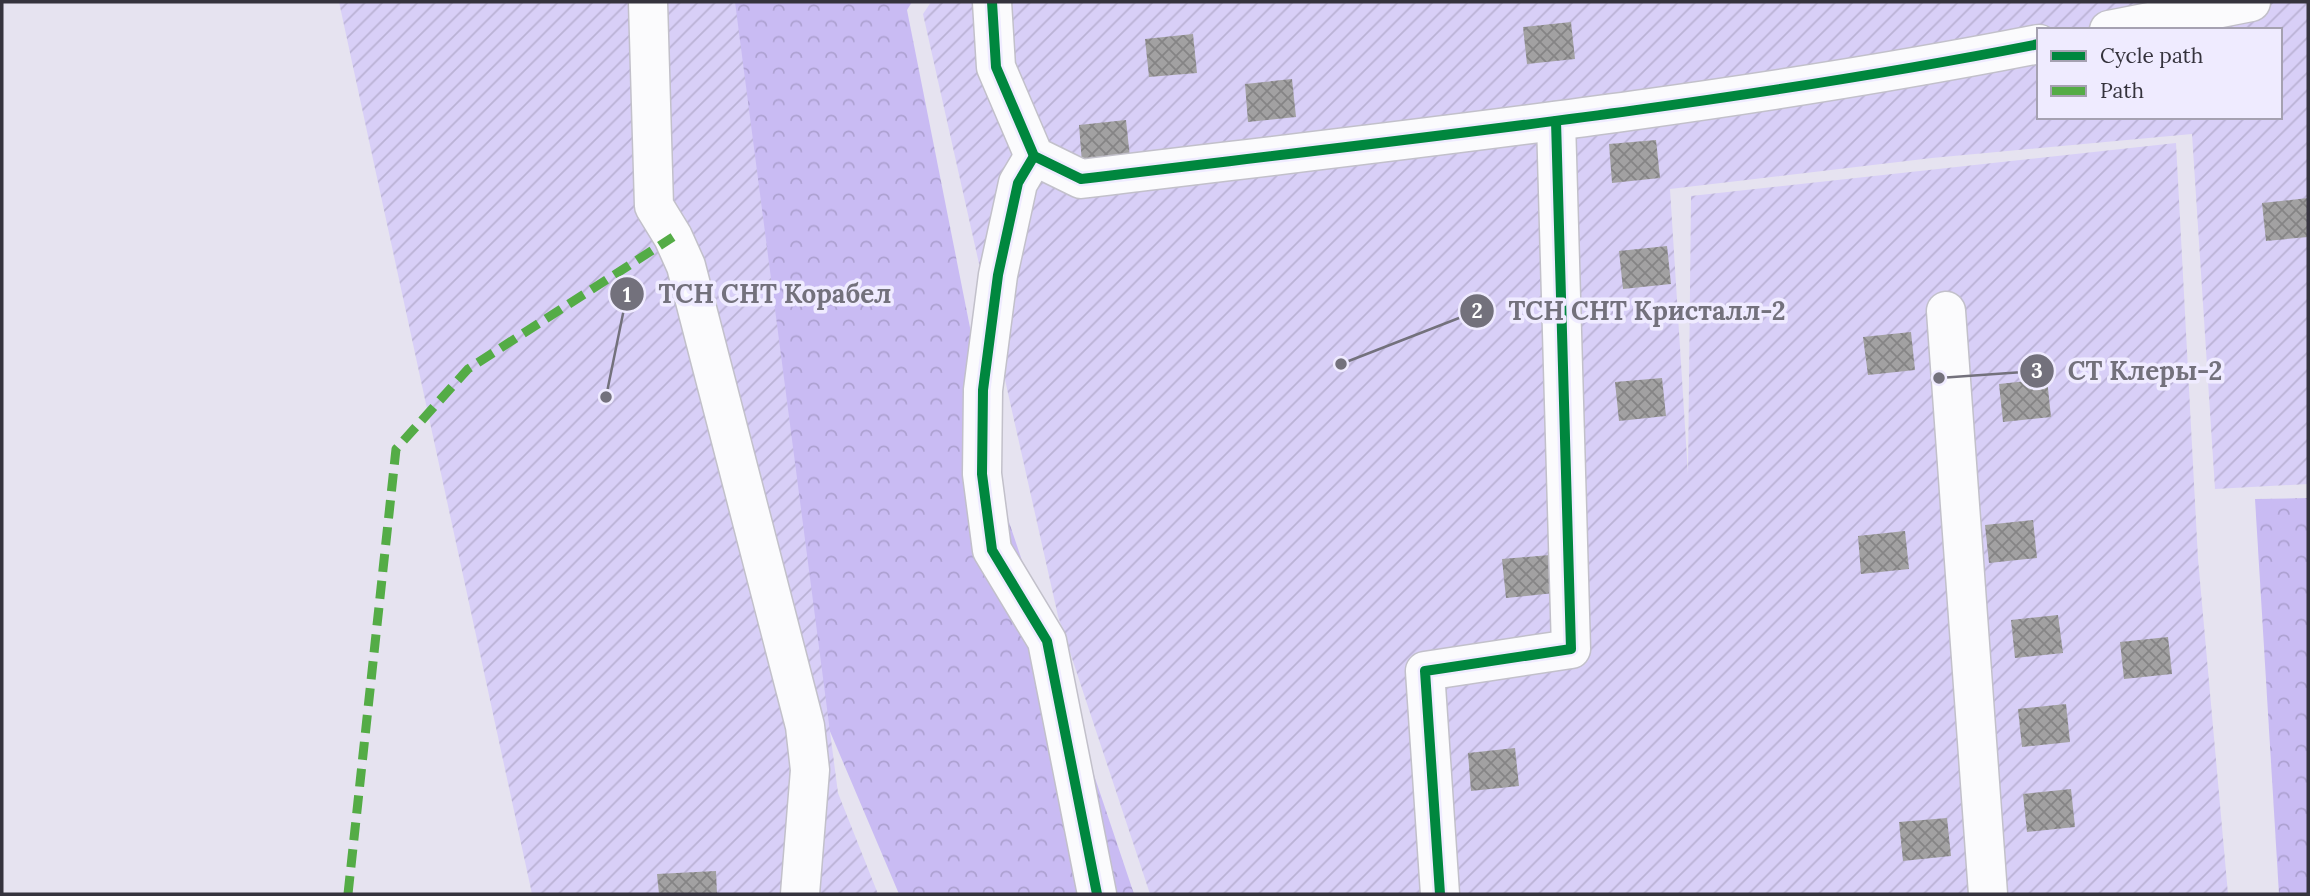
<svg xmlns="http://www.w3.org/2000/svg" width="2310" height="896" font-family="Lora,serif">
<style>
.forest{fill:url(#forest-crowns)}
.garden{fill:url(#garden-furrows);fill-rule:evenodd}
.building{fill:url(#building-cross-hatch)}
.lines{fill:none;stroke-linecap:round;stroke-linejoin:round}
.minor-casing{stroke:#c2c0ca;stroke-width:41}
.minor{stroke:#fbfbfd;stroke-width:38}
.quiet{stroke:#54ac46;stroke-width:9;stroke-dasharray:18 9;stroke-linecap:butt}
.cycleway-casing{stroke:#efebff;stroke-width:15}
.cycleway{stroke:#00873e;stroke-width:10}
.leader{fill:none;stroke:#73717c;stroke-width:2.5}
.callout-dot{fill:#73717c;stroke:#efebff;stroke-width:2.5}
.mark-label{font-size:21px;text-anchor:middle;font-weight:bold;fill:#fff}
.callout-label{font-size:26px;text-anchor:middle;font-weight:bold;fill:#73717c;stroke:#efebff;stroke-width:7;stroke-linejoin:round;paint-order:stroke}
</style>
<defs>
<pattern id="forest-crowns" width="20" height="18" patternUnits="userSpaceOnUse" patternTransform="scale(1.75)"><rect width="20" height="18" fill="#c9bbf3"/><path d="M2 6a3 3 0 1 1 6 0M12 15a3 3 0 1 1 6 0" fill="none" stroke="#ada1d1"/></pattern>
<pattern id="garden-furrows" width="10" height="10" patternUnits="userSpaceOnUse" patternTransform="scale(1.75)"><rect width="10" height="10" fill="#d8cff7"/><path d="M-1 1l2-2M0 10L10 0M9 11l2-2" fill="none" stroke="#bab2d5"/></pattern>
<pattern id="building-cross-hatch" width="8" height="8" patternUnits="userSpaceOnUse" patternTransform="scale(1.75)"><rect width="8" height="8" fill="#a2a1a2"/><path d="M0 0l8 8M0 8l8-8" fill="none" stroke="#858485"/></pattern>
</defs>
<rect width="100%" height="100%" fill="#e6e3f0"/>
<g class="forest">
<polygon points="691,2 912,2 907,10 1008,519 1134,894 899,894 795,649"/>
<polygon points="2308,498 2308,894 2279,894 2255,499"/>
</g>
<g class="garden">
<polygon points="339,2 735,2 838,793 878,894 532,894"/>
<path d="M931 2H2308V484L2215 489 2192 134 1932 158 1670 189 1688 474 1691 196 2176 143 2198 559 2228 894H1150L1058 616 923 14ZM2039 30H2280V117H2039Z"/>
</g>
<g class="building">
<polygon points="1571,22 1575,59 1527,64 1523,27"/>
<polygon points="1193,34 1197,73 1149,77 1145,39"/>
<polygon points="1292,79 1296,117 1248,122 1245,84"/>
<polygon points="1126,120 1130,158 1082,163 1079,125"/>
<polygon points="1656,140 1660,178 1612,183 1609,144"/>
<polygon points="2308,198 2308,237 2266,241 2262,203"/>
<polygon points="1667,246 1671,284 1623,289 1619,251"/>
<polygon points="1911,332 1915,370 1868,375 1863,337"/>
<polygon points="1662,378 1666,416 1619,421 1615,382"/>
<polygon points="2047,379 2051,417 2003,422 1999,384"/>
<polygon points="2033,520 2037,558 1989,563 1985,525"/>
<polygon points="1905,531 1909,569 1861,574 1858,536"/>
<polygon points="1550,555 1554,593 1506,598 1502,559"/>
<polygon points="2058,615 2063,653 2015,658 2011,620"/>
<polygon points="2168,637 2172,674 2124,679 2120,642"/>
<polygon points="2066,704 2070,742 2022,747 2018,709"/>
<polygon points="1515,748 1519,786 1471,791 1468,753"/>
<polygon points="2071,789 2075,827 2027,832 2023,794"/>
<polygon points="1947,818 1951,856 1903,861 1899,822"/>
<polygon points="716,871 717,894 659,894 657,874"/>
</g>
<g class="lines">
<g class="minor-casing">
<g id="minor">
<polyline points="648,2 654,206 673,237 686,266 805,726 810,770 800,894"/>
<path d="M992 2 996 67 1034 156 1081 179C1401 140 1723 106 2039 44"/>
<polyline points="2109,30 2251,2"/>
<polyline points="1034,156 1018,183 998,275 983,390 982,474 992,550 1047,641 1097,894"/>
<polyline points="1946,311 1988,894"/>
<polyline points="1440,894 1425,671 1571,649 1556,121"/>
</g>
</g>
<use href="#minor" class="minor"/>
<polyline class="quiet" points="348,894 396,449 468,369 673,237"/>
<g class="cycleway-casing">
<g id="cycleway">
<path d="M992 2 996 67 1034 156 1081 179C1401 140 1723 106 2039 44"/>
<polyline points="1034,156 1018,183 998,275 983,390 982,474 992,550 1047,641 1097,894"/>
<polyline points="1440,894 1425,671 1571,649 1556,121"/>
</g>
</g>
<use href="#cycleway" class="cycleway"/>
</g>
<path class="leader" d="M606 397L627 294M1341 364L1477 311M1939 378L2037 371"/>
<g class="callout-dot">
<circle cx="606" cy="397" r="7"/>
<circle cx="1341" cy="364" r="7"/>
<circle cx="1939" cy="378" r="7"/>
<circle cx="627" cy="294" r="18"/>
<circle cx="1477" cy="311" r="18"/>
<circle cx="2037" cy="371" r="18"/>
</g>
<g class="mark-label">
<text x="627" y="302">1</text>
<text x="1477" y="318">2</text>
<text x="2037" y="378">3</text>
</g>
<g class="callout-label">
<text x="775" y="303">ТСН СНТ Корабел</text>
<text x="1647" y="320">ТСН СНТ Кристалл-2</text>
<text x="2145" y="380">СТ Клеры-2</text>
</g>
<rect width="2310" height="896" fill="none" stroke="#35333d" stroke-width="7"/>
<rect x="2037" y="28" width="245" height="91" fill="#efebff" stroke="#a5a1b1" stroke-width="2"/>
<rect x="2051" y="51" width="35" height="10" fill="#00873e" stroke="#a5a1b1" stroke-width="2"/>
<text x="2100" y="63" font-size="21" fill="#35333d">Cycle path</text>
<rect x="2051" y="86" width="35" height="10" fill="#54ac46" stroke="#a5a1b1" stroke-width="2"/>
<text x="2100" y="98" font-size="21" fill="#35333d">Path</text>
</svg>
